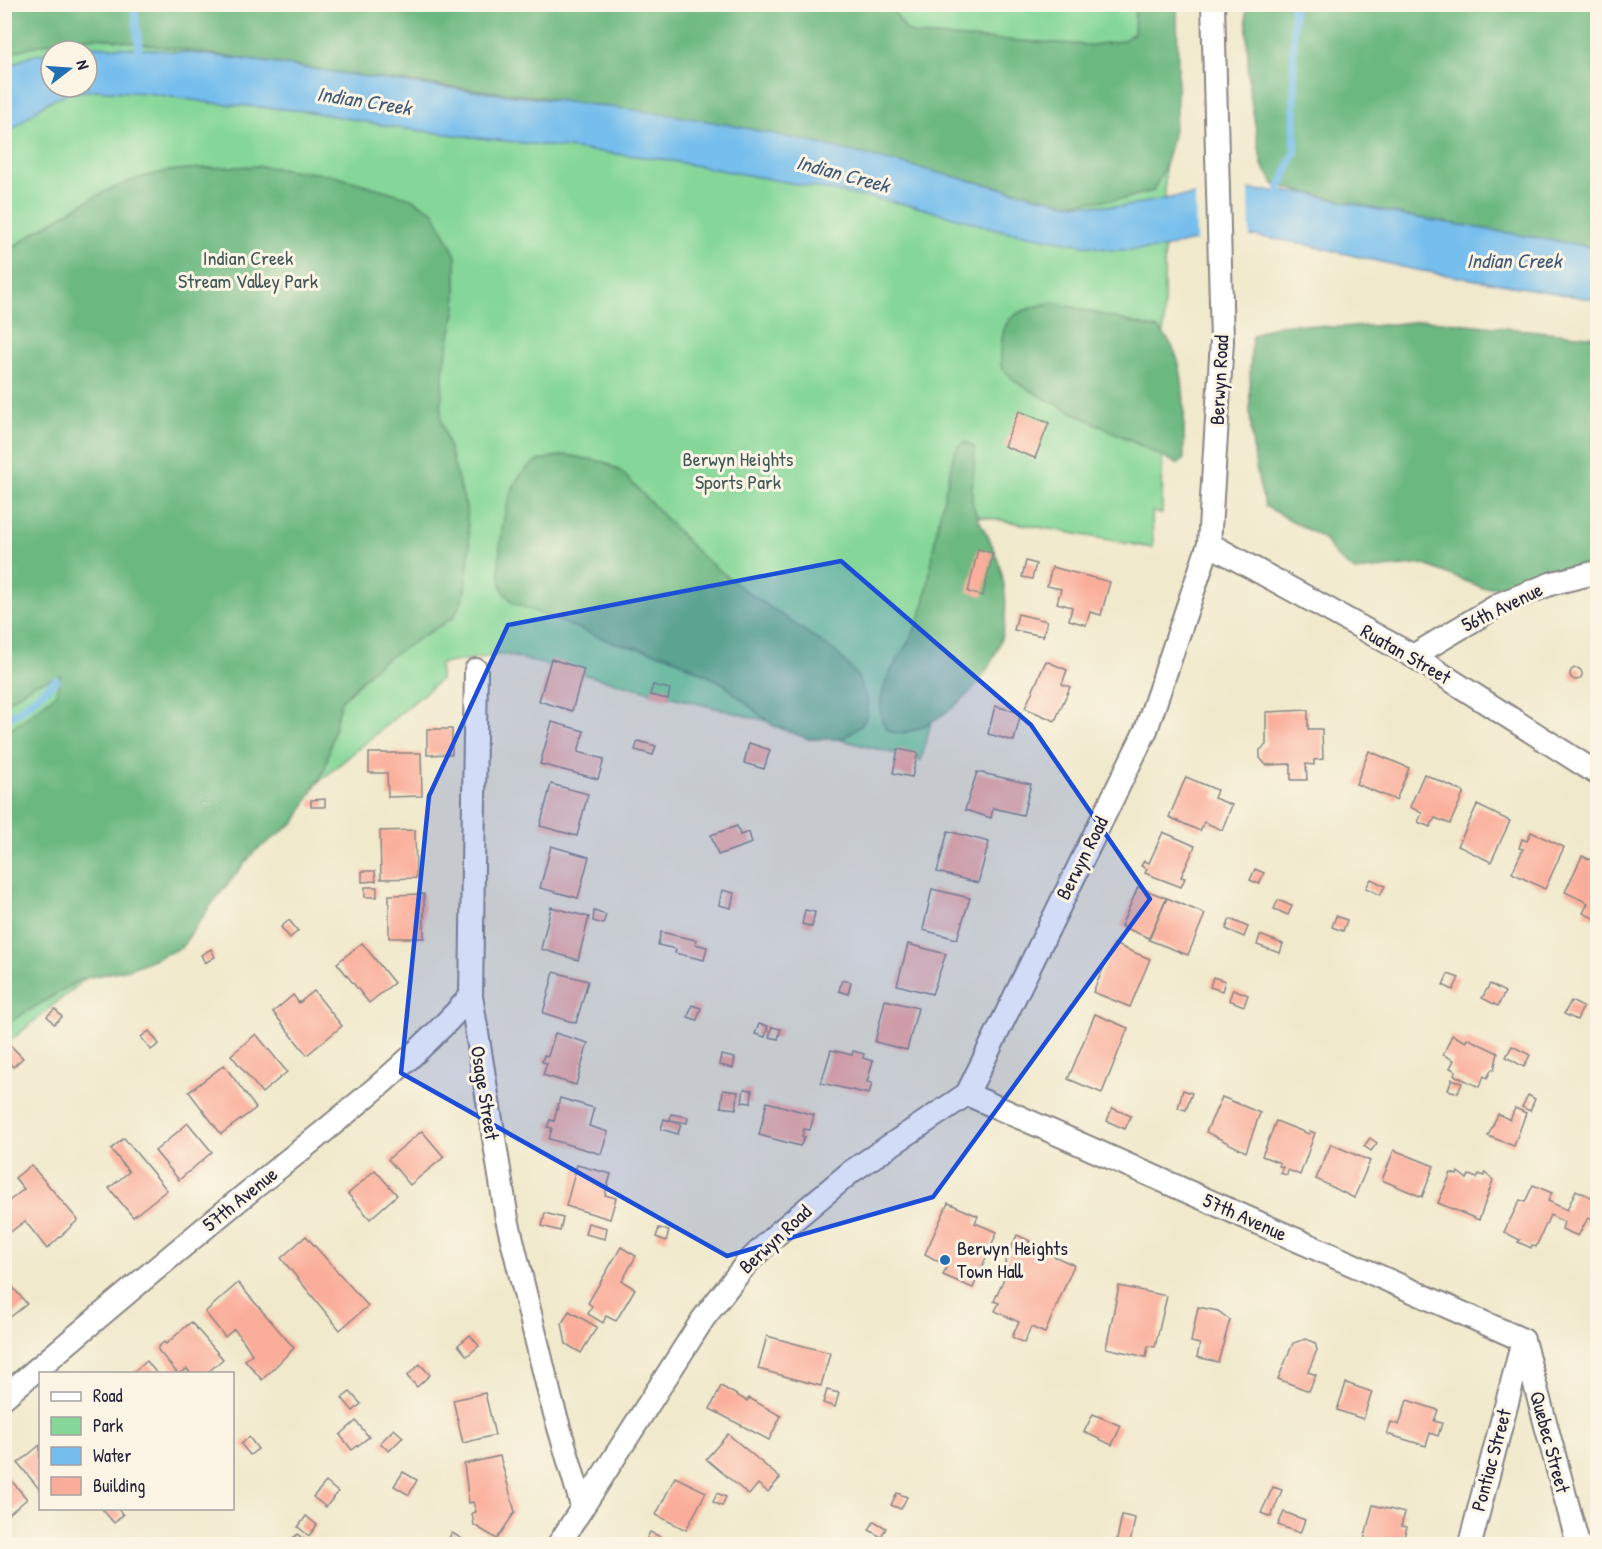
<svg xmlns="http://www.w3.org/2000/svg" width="1602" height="1549" font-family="'Patrick Hand',sans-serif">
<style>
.green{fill:#85d799;stroke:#547c6a;stroke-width:1.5;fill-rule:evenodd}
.forest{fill:#6cb881;stroke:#476d5e;stroke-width:1.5}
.water{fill:#74beed;stroke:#4b7094;stroke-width:1.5}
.pier{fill:#f0e9cc}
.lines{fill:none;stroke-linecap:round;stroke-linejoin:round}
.stream{stroke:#74beed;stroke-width:8}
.building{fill:#faad9a}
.street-casing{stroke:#898684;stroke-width:26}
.street{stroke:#fff;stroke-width:22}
.marked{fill:#1d4ed8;fill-opacity:0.2;stroke:#1d4ed8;stroke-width:4.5;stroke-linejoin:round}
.poi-dot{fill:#1f6fb2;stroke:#fcf5e5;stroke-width:2}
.labels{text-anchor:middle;stroke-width:6;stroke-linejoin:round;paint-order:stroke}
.park-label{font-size:20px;fill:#405857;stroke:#fcf5e5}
.street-label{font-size:20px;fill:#22223b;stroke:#fcf5e5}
.poi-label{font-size:20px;fill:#22223b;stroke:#fcf5e5;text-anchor:start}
.water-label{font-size:21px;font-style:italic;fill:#3f5979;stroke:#fcf5e5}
</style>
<rect width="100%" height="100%" fill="#fcf5e5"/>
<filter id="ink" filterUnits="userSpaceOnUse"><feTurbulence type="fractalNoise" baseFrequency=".0167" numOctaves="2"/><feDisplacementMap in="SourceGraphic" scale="12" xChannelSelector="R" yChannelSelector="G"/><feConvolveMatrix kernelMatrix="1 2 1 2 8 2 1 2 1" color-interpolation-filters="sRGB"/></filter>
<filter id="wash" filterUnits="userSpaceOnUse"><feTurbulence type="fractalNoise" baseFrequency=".008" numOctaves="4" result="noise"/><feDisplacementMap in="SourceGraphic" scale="24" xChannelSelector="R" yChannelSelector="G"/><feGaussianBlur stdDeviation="1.35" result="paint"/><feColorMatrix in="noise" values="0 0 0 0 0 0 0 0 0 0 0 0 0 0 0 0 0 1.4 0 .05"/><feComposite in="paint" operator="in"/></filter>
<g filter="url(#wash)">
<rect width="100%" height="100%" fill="#f0e9cc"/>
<path class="green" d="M5 5H1164L1166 77 1162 514 1152 512 1153 548 973 515 982 527 921 760 499 653V655L440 664V680L283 812 267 829 5 1045ZM51 51H87V87H51Z"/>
<g class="forest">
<path d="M889 4 906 30 915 35 1091 45 1122 41 1134 33 1135 5H1177C1177 66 1185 136 1153 191L1123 199 1067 203 851 153 540 97 388 80 97 37C66 40 33 43 5 56L4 5Z"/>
<polygon points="1246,5 1597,5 1597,248 1401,215 1275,185 1262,165 1249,88"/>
<path d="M259 166 331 175 411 198 434 212 456 256V307L443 372 441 419 466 508 470 547 464 595 454 617 378 664 341 701 325 769 295 822 254 852 213 902 181 948 129 969 81 979 5 1025V730L18 724 56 694 60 676 34 684 5 703V252C56 219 114 177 177 170 204 167 232 167 259 166Z"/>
<path d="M1053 302 1158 329C1191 354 1183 421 1184 459L1178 464 1040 396 1016 382 1001 367C1001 317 1005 314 1053 302Z"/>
<path d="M1426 320 1597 337V561L1501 586 1483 588 1423 564 1355 571 1338 558 1323 538 1265 506C1248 449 1248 395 1252 336 1289 315 1303 328 1342 327 1371 327 1398 324 1426 320Z"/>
<path d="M966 442 974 447C977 466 969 485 973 505 976 517 983 528 989 538 1002 566 1009 596 1004 626 999 653 984 679 965 697 951 711 886 759 881 715 877 682 901 658 914 631 928 602 930 566 936 534 941 507 948 481 954 454L959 445Z"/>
<path d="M567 455 604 462 622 472 700 555 742 588 836 652 856 674 867 700V714L862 725 842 739H808L772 725 722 683 669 656 612 642 513 603C510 598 504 594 502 588 494 563 504 490 524 471 535 459 551 457 567 455Z"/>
</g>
<path class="water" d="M82 46C184 48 284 65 386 80 500 96 616 104 729 125 843 146 954 179 1067 203L1122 207 1175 197 1249 190 1307 193 1401 215 1597 248V300L1411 269 1300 243 1254 236 1198 240 1158 249 1112 250 1000 230 914 206 661 159 488 139 399 128 306 111 212 103 147 93 95 90 68 93 46 103 5 135V69L27 57 51 52V87H87V51H58Z"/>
<polygon class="pier" points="1249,187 1250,239 1196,244 1195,192"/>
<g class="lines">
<g class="stream">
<polyline points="134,4 140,57"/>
<polyline points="1275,200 1295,151 1293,4"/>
<polyline points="4,719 18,712 56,680"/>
</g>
</g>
<g id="blocks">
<g class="building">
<polygon points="1019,411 1049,423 1035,458 1004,446"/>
<polygon points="978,549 993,553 983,596 968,592"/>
<polygon points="1026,561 1036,564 1032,579 1022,577"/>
<polygon points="1052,567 1110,582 1101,615 1090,612 1086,625 1069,620 1072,607 1057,603 1061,589 1047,586"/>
<polygon points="1018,614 1047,621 1043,636 1014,630"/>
<polygon points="551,659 584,669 572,711 539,701"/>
<polygon points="1046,661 1067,670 1062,684 1070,687 1055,721 1025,708"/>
<circle cx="1576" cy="674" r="6"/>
<polygon points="653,685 670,689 668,699 650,695"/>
<polygon points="995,706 1021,713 1014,741 988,734"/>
<polygon points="1308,710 1308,729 1322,729 1323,759 1314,760 1314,765 1306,764 1307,780 1291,780 1291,764 1266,765 1260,758 1260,750 1266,745 1266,712"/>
<polygon points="552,722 584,731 578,752 604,759 598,779 540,764"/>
<polygon points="427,729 452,729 452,754 427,755"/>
<polygon points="638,741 656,746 653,755 635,750"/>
<polygon points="749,743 770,750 764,769 744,763"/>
<polygon points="898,749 918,753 912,777 893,773"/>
<polygon points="1369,751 1409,768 1396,800 1356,784"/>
<polygon points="369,753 421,753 422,796 388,797 387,773 369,773"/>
<polygon points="977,772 1031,784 1023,815 993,808 991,818 965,810"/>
<polygon points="1424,774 1464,792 1450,824 1435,818 1430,827 1418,822 1422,813 1410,807"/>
<polygon points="1186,777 1217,790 1214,798 1232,805 1222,830 1204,822 1200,831 1169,817"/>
<polygon points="551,784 588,794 577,836 540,826"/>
<polygon points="325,799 325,807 311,807 311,800"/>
<polygon points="1477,805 1510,821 1491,862 1458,846"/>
<polygon points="737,826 740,835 749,832 752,843 718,855 711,835"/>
<polygon points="415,830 416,878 381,879 380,831"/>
<polygon points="948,831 989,842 978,883 937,872"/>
<polygon points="1163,832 1195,846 1181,877 1185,878 1181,887 1145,873 1147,869 1141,866 1144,861 1149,863"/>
<polygon points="1531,832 1564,847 1545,889 1512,873 1523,849 1519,848 1522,839 1527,841"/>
<polygon points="551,846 589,857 578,898 540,888"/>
<polygon points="1582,856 1598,863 1598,920 1583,913 1588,903 1565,892"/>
<polygon points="1255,869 1264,873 1259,884 1250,880"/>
<polygon points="362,871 375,871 376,881 362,882"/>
<polygon points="1371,879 1385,886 1380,895 1366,888"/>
<rect x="365" y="887" width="12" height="10"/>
<polygon points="1138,887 1166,898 1149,938 1121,926"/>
<polygon points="932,889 970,898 957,939 923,930"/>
<polygon points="722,890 734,893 731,908 719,905"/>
<polygon points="424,894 424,938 389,938 389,895"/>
<polygon points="1167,898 1205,914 1188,955 1149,940"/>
<polygon points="1278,900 1292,906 1288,915 1274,909"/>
<polygon points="551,907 589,917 578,960 541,949"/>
<polygon points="805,910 815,912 812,927 802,924"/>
<polygon points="594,911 606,915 603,924 593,921"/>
<polygon points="1336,916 1347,920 1343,931 1332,927"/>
<polygon points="1230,919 1248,927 1244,937 1226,929"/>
<polygon points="289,920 298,931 290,938 281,927"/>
<polygon points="661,932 696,940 695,944 707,947 704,960 675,953 676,949 658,945"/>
<polygon points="1260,935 1283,944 1280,953 1257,945"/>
<polygon points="362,943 394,983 369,1003 337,963"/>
<polygon points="908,944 946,954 932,994 897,985"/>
<polygon points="1114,944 1150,959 1130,1007 1093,992"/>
<polygon points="211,949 215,957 205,963 201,955"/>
<polygon points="554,972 588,981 576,1023 543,1013"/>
<polygon points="1448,974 1459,978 1453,990 1443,985"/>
<polygon points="1213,977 1225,981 1222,991 1210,987"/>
<polygon points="842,980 851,982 848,994 839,991"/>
<polygon points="1490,984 1505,992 1498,1006 1482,998"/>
<polygon points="1233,989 1248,995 1244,1006 1229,1000"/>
<polygon points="314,991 342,1026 307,1055 273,1012 293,995 299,1003"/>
<polygon points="885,1000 918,1008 907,1050 875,1042"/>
<polygon points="1571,1001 1583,1007 1577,1020 1564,1014"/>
<polygon points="692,1005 701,1008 697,1020 688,1017"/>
<polygon points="55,1009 62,1017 54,1024 47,1016"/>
<polygon points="1095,1014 1128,1028 1102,1093 1068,1079"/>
<polygon points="759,1024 768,1026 765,1037 755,1034"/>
<polygon points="772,1027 781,1029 778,1039 769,1037"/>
<polygon points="149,1031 159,1044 151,1050 141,1037"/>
<polygon points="555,1033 588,1043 576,1085 543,1075 547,1063 542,1062 544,1055 548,1056"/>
<polygon points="256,1034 287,1072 262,1093 231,1055"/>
<polygon points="1452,1035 1466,1042 1467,1038 1498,1053 1494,1070 1492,1069 1487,1078 1484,1076 1479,1087 1454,1075 1456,1071 1450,1068 1454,1060 1443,1055"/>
<polygon points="8,1043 23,1058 13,1067 4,1057 4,1046"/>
<polygon points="1512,1046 1530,1055 1524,1067 1506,1057"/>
<polygon points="831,1050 852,1055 853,1051 864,1054 863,1058 873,1061 867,1082 872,1083 869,1094 821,1083"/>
<polygon points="721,1055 735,1058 733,1068 719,1065"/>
<polygon points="224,1065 256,1108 221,1134 189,1092"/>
<polygon points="1452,1079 1462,1083 1458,1093 1448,1090"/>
<polygon points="744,1089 752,1090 751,1103 742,1102"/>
<polygon points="723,1090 738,1092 736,1109 721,1107"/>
<polygon points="1183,1090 1192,1093 1186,1110 1178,1108"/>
<polygon points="1528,1095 1535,1099 1530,1111 1522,1107"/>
<polygon points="1222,1097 1260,1113 1246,1152 1206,1132"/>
<polygon points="560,1098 594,1108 589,1126 608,1132 601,1154 549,1139 552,1128 547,1127 550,1120 554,1121"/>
<polygon points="767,1102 814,1115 810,1130 804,1129 802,1136 805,1137 800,1146 759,1135"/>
<polygon points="1112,1108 1131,1116 1125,1129 1107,1121"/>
<polygon points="1515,1108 1526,1113 1514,1146 1488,1136 1498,1114 1510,1120"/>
<polygon points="671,1114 688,1117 687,1123 670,1120"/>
<polygon points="664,1119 681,1124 678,1134 661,1129"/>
<polygon points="1276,1121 1309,1134 1310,1131 1315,1133 1300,1175 1288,1170 1287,1175 1280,1173 1283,1167 1279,1166 1280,1163 1262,1156"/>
<polygon points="188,1123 212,1152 179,1180 155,1151"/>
<polygon points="422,1131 444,1157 410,1185 388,1159"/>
<polygon points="124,1138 167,1190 133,1217 109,1188 129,1172 111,1149"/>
<polygon points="1370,1138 1377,1143 1371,1151 1364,1146"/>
<polygon points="1331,1144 1370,1161 1354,1198 1316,1179"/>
<polygon points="1394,1150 1434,1166 1422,1197 1382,1180"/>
<polygon points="31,1165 78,1220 47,1249 25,1221 4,1237 4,1205 24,1189 15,1178"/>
<polygon points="577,1165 611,1174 605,1195 616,1198 610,1219 566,1206"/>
<polygon points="375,1170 397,1195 370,1219 348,1194"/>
<polygon points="1458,1172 1467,1179 1469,1175 1477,1178 1479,1174 1484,1176 1485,1173 1493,1180 1479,1220 1438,1203 1451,1173 1457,1175"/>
<polygon points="1533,1185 1552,1193 1548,1201 1567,1210 1576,1190 1595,1199 1598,1213 1594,1220 1588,1218 1578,1236 1562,1229 1564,1222 1550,1215 1536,1247 1532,1245 1531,1248 1518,1242 1520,1240 1504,1232 1520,1200 1525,1202"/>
<polygon points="948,1203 978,1216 975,1223 997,1232 973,1288 943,1275 948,1263 945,1265 925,1254"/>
<polygon points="545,1213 563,1218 560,1231 542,1226"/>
<polygon points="588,1223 607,1228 605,1239 585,1234"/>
<polygon points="659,1228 669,1231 666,1241 656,1237"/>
<polygon points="1017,1235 1030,1241 1028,1245 1074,1265 1045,1333 1031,1327 1024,1343 1012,1337 1019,1322 995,1311 999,1303 994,1301 1009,1267 1004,1265"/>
<polygon points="306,1236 368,1306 340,1330 281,1258"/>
<polygon points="621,1247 636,1256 622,1281 635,1289 616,1321 606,1316 603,1323 588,1314 592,1306 588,1303"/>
<polygon points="4,1277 27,1304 4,1322"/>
<polygon points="238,1283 294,1348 262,1380 245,1360 252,1354 243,1340 234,1329 225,1337 205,1312"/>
<polygon points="1119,1286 1167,1296 1155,1347 1148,1346 1146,1357 1106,1348"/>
<polygon points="1198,1307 1218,1311 1230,1320 1218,1362 1197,1357 1200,1344 1191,1342"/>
<polygon points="569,1311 597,1327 581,1353 566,1344 562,1323"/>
<polygon points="191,1322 223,1359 206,1374 191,1374 187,1369 178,1374 158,1350 158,1347 164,1342 166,1344"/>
<polygon points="470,1335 479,1346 467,1356 458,1345"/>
<polygon points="767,1336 830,1353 821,1386 758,1369"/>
<polygon points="1306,1339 1315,1343 1317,1350 1308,1372 1316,1375 1309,1391 1278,1379 1293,1343"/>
<polygon points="147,1361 157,1374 134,1374 133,1372"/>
<polygon points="420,1364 430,1375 417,1387 407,1376"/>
<polygon points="1346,1383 1372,1392 1363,1419 1337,1410"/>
<polygon points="721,1386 747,1401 749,1398 781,1416 769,1440 710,1409"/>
<polygon points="827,1390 839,1393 835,1407 823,1403"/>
<polygon points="350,1392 361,1404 353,1411 342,1398"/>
<polygon points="485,1393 495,1435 463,1443 453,1400"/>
<polygon points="1407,1400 1438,1410 1434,1421 1442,1423 1438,1436 1430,1433 1426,1446 1387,1434 1391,1422 1399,1425"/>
<polygon points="1093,1414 1121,1426 1112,1445 1084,1432"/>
<polygon points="356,1421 369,1437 352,1450 340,1435"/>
<polygon points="394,1429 403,1437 389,1451 380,1443"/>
<polygon points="728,1434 780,1478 768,1492 758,1484 749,1495 706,1459"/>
<polygon points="249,1437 258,1449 250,1455 241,1444"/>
<polygon points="40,1445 40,1490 18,1463"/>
<polygon points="500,1456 515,1512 497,1539 474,1525 472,1513 476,1512 473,1502 469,1503 464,1464"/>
<polygon points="4,1472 27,1499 4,1518"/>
<polygon points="403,1472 417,1480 409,1495 394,1486"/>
<polygon points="675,1477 706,1492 686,1530 656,1515"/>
<polygon points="326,1482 338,1492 326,1507 313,1497"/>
<polygon points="1273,1487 1282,1490 1271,1517 1261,1513"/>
<polygon points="717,1493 726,1497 722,1506 713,1502"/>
<polygon points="897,1493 907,1497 901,1509 891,1505"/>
<polygon points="1373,1505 1405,1513 1401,1526 1407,1527 1403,1540 1398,1539 1396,1544 1363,1544"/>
<polygon points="117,1508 123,1515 114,1523 102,1509"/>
<polygon points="1284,1512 1305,1520 1300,1533 1278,1525"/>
<polygon points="1122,1515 1135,1518 1130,1544 1116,1544"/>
<polygon points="306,1516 317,1525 309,1536 298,1527"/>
<polygon points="874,1521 886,1528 881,1537 869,1530"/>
<polygon points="650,1532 676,1544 644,1544"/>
<polygon points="452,1533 471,1544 445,1544"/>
<polygon points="298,1534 306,1544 285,1544"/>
</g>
</g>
</g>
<g filter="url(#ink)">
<use href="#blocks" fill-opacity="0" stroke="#898684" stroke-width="1.5"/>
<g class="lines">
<g class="street-casing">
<g id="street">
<polyline points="1209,544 1413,656 1598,774"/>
<polyline points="1413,656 1502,603 1553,583 1598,572"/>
<polyline points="476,670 471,996 507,1219 551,1400 582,1506"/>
<polyline points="967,1094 1523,1340"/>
<polyline points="1523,1340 1578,1544"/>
<path d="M4 1397C88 1326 171 1255 256 1186 330 1126 407 1068 471 996"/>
<polyline points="559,1544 703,1319 746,1264 777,1234 852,1171 967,1094 1146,730 1209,544 1222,341 1213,4"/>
<polyline points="1470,1544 1523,1341"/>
</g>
</g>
<use href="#street" class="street"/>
</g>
</g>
<path class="marked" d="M841 561 1031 725 1150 899 933 1197 727 1256 401 1073 429 796 508 625Z"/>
<circle class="poi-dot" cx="945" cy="1260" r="6"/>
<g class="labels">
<g class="park-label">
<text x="248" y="265">Indian Creek<tspan x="248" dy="23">Stream Valley Park</tspan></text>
<text x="738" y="466">Berwyn Heights<tspan x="738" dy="23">Sports Park</tspan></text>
</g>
<g class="street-label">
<text transform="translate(1219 380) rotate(-87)" y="7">Berwyn Road</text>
<text transform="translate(1502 607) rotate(-26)" y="7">56th Avenue</text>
<text transform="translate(1406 654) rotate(30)" y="7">Ruatan Street</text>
<text transform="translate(1082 858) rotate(-63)" y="7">Berwyn Road</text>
<text transform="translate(485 1093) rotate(81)" y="7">Osage Street</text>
<text transform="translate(240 1199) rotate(-39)" y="7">57th Avenue</text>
<text transform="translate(1245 1217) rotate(24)" y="7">57th Avenue</text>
<text transform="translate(775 1239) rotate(-43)" y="7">Berwyn Road</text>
<text transform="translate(1550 1442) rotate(75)" y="7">Quebec Street</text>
<text transform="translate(1491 1460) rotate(-75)" y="7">Pontiac Street</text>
</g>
<g class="poi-label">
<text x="957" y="1255">Berwyn Heights<tspan x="957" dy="23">Town Hall</tspan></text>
</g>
<g class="water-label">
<text transform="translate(364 101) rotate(9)" y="7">Indian Creek</text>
<text transform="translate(843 174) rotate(15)" y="7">Indian Creek</text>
<text x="1514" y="268">Indian Creek</text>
</g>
</g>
<rect width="1602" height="1549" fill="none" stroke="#fcf5e5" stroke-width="24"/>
<rect x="39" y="1372" width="195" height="138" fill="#fcf5e5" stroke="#a5a1a1" stroke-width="1.5"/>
<rect x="51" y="1392" width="30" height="9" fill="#ffffff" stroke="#a5a1a1" stroke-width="1.5"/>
<text x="93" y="1402" font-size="18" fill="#22223b">Road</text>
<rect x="51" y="1417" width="30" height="18" fill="#85d799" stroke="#a5a1a1" stroke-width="1.5"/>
<text x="93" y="1432" font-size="18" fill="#22223b">Park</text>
<rect x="51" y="1447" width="30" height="18" fill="#74beed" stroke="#a5a1a1" stroke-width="1.5"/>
<text x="93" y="1462" font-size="18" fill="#22223b">Water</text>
<rect x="51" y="1477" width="30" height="18" fill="#faad9a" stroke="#a5a1a1" stroke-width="1.5"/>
<text x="93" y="1492" font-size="18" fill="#22223b">Building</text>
<g transform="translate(69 69) rotate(73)"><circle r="28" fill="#fcf5e5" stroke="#a5a1a1" stroke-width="1.5"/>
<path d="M0-4.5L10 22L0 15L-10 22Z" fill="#1f6fb2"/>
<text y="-9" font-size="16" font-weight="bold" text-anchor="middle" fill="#22223b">N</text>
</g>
</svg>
